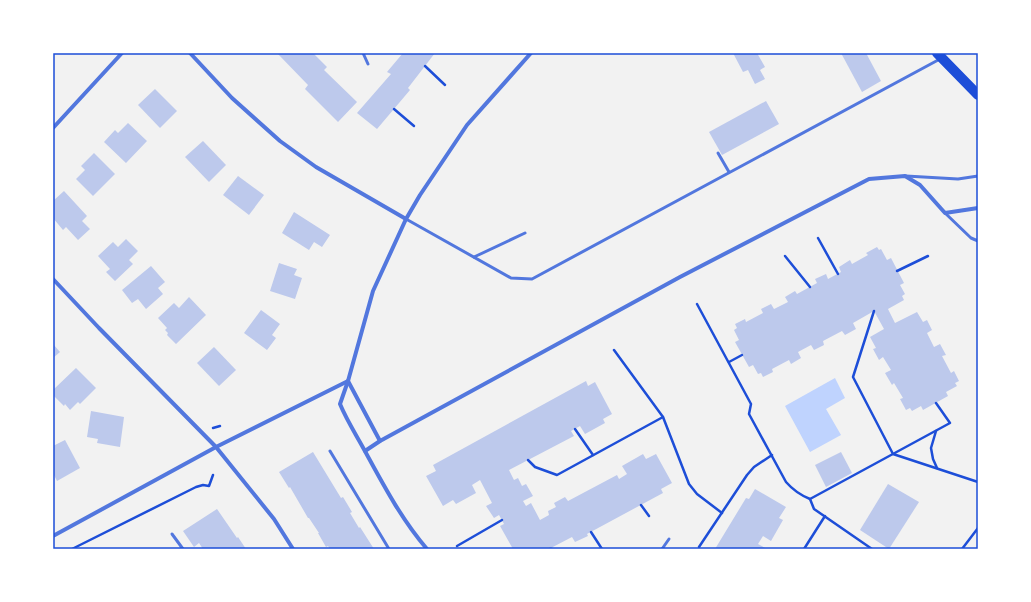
<svg xmlns="http://www.w3.org/2000/svg" width="1031" height="602" font-family="Barlow,sans-serif">
<style>
.water{fill:#bfd3fe}
.building{fill:#bdc9ec}
.lines{fill:none;stroke-linecap:round;stroke-linejoin:round}
.path{stroke:#1d4ed8;stroke-width:2.5}
.service{stroke:#5277de;stroke-width:3}
.minor{stroke:#5277de;stroke-width:4}
.primary{stroke:#1d4ed8;stroke-width:10}
.neatline{fill:none;stroke:#1d4ed8;stroke-width:1.5}
</style>
<rect width="100%" height="100%" fill="#f2f2f2"/>
<polygon class="water" points="835,378 845,398 826,409 841,435 810,452 785,406"/>
<g class="building">
<polygon points="277,53 313,53 327,67 324,70 357,102 338,122 305,89 308,85"/>
<polygon points="403,53 435,53 408,88 410,90 377,129 357,113 391,74 387,72"/>
<polygon points="733,53 757,53 765,67 760,70 765,79 755,84 748,70 743,72"/>
<polygon points="841,53 866,53 881,81 862,92"/>
<polygon points="155,89 177,111 160,128 138,105"/>
<polygon points="766,101 779,124 722,155 709,132"/>
<polygon points="128,123 147,141 126,163 104,142 115,130 118,133"/>
<polygon points="203,141 226,165 209,182 185,157"/>
<polygon points="94,153 115,174 93,196 76,179 85,170 81,166"/>
<polygon points="238,176 264,195 249,215 223,195"/>
<polygon points="64,191 87,216 82,221 90,229 78,240 66,227 63,230 53,218 53,201"/>
<polygon points="294,212 330,235 322,247 314,242 309,250 282,233"/>
<polygon points="126,239 138,251 129,260 133,264 115,281 106,272 110,269 98,256 113,242 118,247"/>
<polygon points="877,247 879,250 881,249 887,260 891,258 904,283 900,285 905,294 902,296 904,300 888,309 895,323 917,312 923,322 927,320 932,330 927,333 934,347 940,344 946,355 942,356 951,373 954,371 959,381 955,383 957,386 946,392 948,396 923,410 921,406 912,411 910,408 906,410 900,399 903,398 894,383 892,385 885,373 891,370 883,357 879,360 873,349 876,348 870,337 884,329 874,311 853,323 856,329 845,335 842,331 823,341 824,345 814,350 811,345 798,352 801,358 791,364 789,360 772,369 773,372 763,377 761,373 758,374 753,365 749,367 735,342 739,340 734,330 737,328 735,324 745,319 746,322 763,313 761,309 771,304 774,309 788,302 785,297 795,291 797,294 817,283 815,279 826,274 828,279 841,272 839,267 850,260 852,264 868,255 866,253"/>
<polygon points="279,263 297,269 294,275 302,278 295,299 270,291"/>
<polygon points="151,266 165,282 158,288 163,294 146,309 138,299 132,303 122,290"/>
<polygon points="189,297 206,315 176,344 167,335 168,333 165,330 167,328 158,318 174,303 179,308"/>
<polygon points="261,310 280,324 272,335 276,338 267,350 244,333"/>
<polygon points="53,344 60,352 53,358"/>
<polygon points="214,347 236,370 219,386 197,363"/>
<polygon points="76,368 96,388 80,404 78,402 70,410 65,404 64,406 53,395 53,390"/>
<polygon points="586,381 588,386 595,382 612,414 603,419 605,423 585,434 580,426 571,431 574,436 509,470 514,480 518,478 522,486 526,484 533,496 523,501 526,506 531,503 540,520 549,515 548,511 556,507 554,503 565,497 568,501 617,475 619,479 627,474 622,466 643,454 646,459 656,454 672,483 661,489 663,493 587,534 588,536 575,542 572,537 549,549 513,549 500,526 504,524 499,515 494,518 486,506 492,503 480,480 472,485 476,493 456,504 453,500 443,506 426,476 436,471 433,465"/>
<polygon points="91,411 124,417 120,447 97,443 98,439 87,437"/>
<polygon points="65,440 80,468 57,481 53,473 53,446"/>
<polygon points="313,452 341,498 343,497 352,512 350,513 359,528 360,527 374,549 330,549 328,546 326,547 318,533 319,533 309,518 308,518 290,487 289,488 279,472"/>
<polygon points="841,452 852,473 826,487 815,465"/>
<polygon points="888,484 919,502 889,549 860,530"/>
<polygon points="755,489 786,507 779,518 783,520 771,541 763,536 758,544 767,549 715,549 746,498 749,499"/>
<polygon points="217,509 237,538 238,537 246,549 203,549 199,543 194,547 183,531"/>
</g>
<g class="lines">
<g class="path">
<polyline points="425,66 445,85"/>
<polyline points="394,109 414,126"/>
<polyline points="818,238 838,274"/>
<polyline points="785,256 810,287"/>
<polyline points="897,271 928,256"/>
<path d="M697 304 751 404 749 414 786 482C793 490 800 495 810 499L950 423 936 403"/>
<polyline points="874,311 853,377 893,454 978,482"/>
<polyline points="614,350 663,417 689,484 697,494 722,513"/>
<polyline points="729,362 742,355"/>
<polyline points="213,428 220,426"/>
<polyline points="575,429 593,455"/>
<polyline points="936,431 931,448 933,459 937,468"/>
<polyline points="528,460 535,467 557,475 663,417"/>
<polyline points="810,499 814,509 872,549"/>
<polyline points="641,505 649,516"/>
<polyline points="591,532 602,549"/>
<polyline points="457,546 502,520"/>
<polyline points="699,547 747,475 754,467 772,455"/>
<polyline points="72,549 196,487 203,485 209,486 213,475"/>
<polyline points="550,549 552,549"/>
<polyline points="804,549 825,516"/>
<polyline points="962,549 978,528"/>
</g>
<g class="service">
<polyline points="363,53 368,64"/>
<polyline points="718,153 729,172"/>
<polyline points="906,176 958,179 978,176"/>
<polyline points="945,213 971,238 978,241"/>
<polyline points="406,219 511,278 532,279 940,59"/>
<polyline points="474,257 525,233"/>
<polyline points="330,451 389,549"/>
<polyline points="172,534 183,549"/>
<polyline points="662,549 669,539"/>
</g>
<g class="minor">
<polyline points="190,53 232,98 280,141 316,167 406,219"/>
<polyline points="53,128 122,53"/>
<polyline points="53,279 99,328 216,447 274,519 293,549"/>
<polyline points="348,381 380,441"/>
<polyline points="365,451 380,441 680,277 869,179 905,176 920,185 945,213 978,208"/>
<polyline points="53,536 216,447 348,381"/>
<path d="M427 549C402 520 384 486 366 453 357 436 347 421 340 404L348 381 373 291 406 219 420 195 467 125 531 53"/>
</g>
<polyline class="primary" points="937,53 978,95"/>
</g>
<rect width="1031" height="602" fill="none" stroke="#ffffff" stroke-width="108"/>
<rect x="54" y="54" width="923" height="494" class="neatline"/>
</svg>
